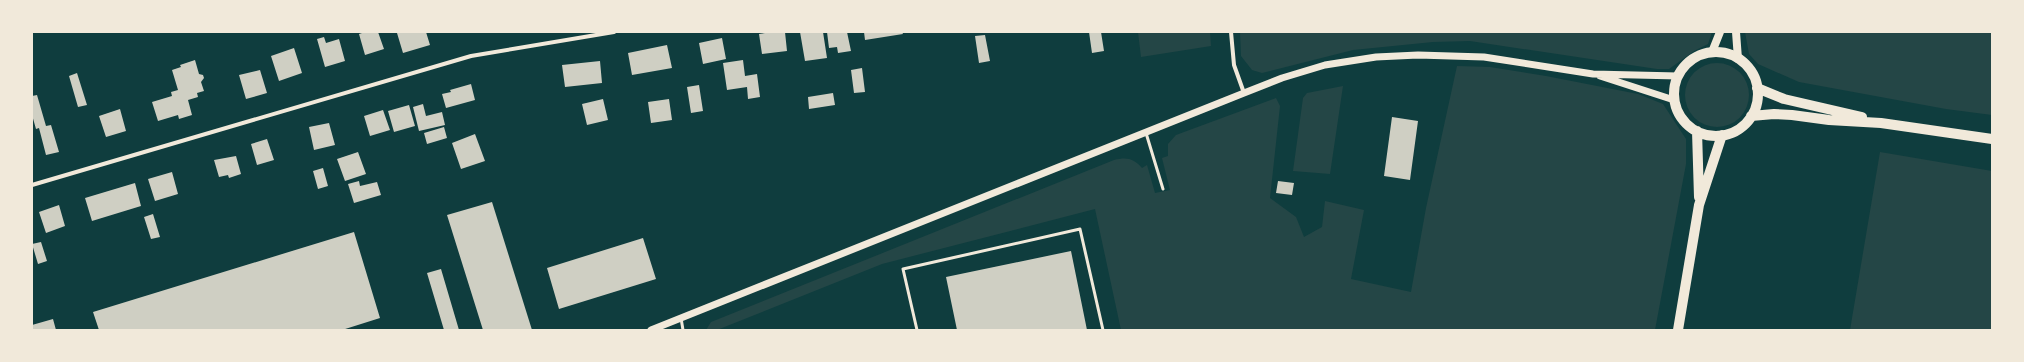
<svg xmlns="http://www.w3.org/2000/svg" width="2024" height="362" font-family="Jost,sans-serif">
	<rect width="100%" height="100%" fill="#0f3d3e"/>
	<!-- green -->
	<path fill="#244646" d="M1138,32H1210L1211,46L1141,57Z
		M1240,32H1712L1708,44L1694,51L1669,69H1657L1470,41L1433,42L1353,50L1262,73L1252,70L1241,56Z
		M1745,32H1992V115L1946,109L1799,82L1758,64L1749,54Z
		M1685 95a32 32 0 1 1 64 0a32 32 0 1 1-64 0Z
		M1457,66L1490,67L1546,76L1638,94L1663,104L1686,139V164L1655,330H1121L1095,209L882,264L717,330H706L711,322L1114,160C1127,157 1133,158 1142,168L1147,165L1155,193L1170,190L1162,158L1168,156V144L1176,135L1276,98L1280,106L1270,198L1296,217L1304,237L1322,227L1325,201L1364,210L1351,279L1411,292L1426,208Z
		M1343,86L1330,174L1293,171L1303,98L1307,93Z
		M1880,152L1992,171V330H1850Z"/>
	<!-- building -->
	<path fill="#cfcfc3" d="M365,32H378L384,49L365,55L359,34Z
		M400,32H426L430,45L403,53L397,33Z
		M771,32H785L787,51L762,54L759,34Z
		M800,32H823L827,58L805,61Z
		M827,32H847L851,51L838,53L837,47L829,48Z
		M864,32H902L903,34L865,40Z
		M1089,32H1101L1104,51L1092,53Z
		M985,35L990,61L979,63L975,36Z
		M324,37L326,43L339,39L345,61L325,67L317,39Z
		M722,38L726,59L703,64L699,43Z
		M667,45L672,68L632,75L628,53Z
		M294,48L302,73L279,81L271,56Z
		M195,60L199,74L203,75L204,78L201,82L204,91L197,93L198,97L188,100L192,115L179,119L178,115L158,121L152,102L172,96L171,92L178,90L172,70L181,67L180,65Z
		M743,60L745,76L757,74L760,97L748,99L747,87L727,90L723,63Z
		M600,61L602,83L565,87L562,65Z
		M862,68L865,92L854,93L851,70Z
		M260,70L267,93L246,99L239,75Z
		M77,73L87,105L78,107L69,76Z
		M471,84L475,100L446,108L442,94L451,92L450,90Z
		M699,85L703,111L691,113L687,87Z
		M833,93L835,105L809,109L808,97Z
		M37,95L46,126L51,125L59,152L46,155L39,128L36,129L32,115V96Z
		M603,99L608,120L587,125L582,104Z
		M669,99L672,120L651,123L648,102Z
		M423,104L426,116L442,112L445,125L419,131L413,107Z
		M409,105L415,126L394,132L388,111Z
		M120,109L126,131L106,137L99,116Z
		M383,110L390,130L370,136L364,116Z
		M1392,117L1418,121L1410,180L1384,176Z
		M329,123L335,145L314,150L309,127Z
		M444,127L447,138L427,144L424,133Z
		M475,134L485,161L461,169L452,143Z
		M267,139L274,160L257,165L251,144Z
		M358,152L366,174L345,181L337,159Z
		M236,156L241,174L229,178L228,175L219,177L214,160Z
		M323,168L328,186L318,189L313,171Z
		M172,172L178,194L155,201L148,179Z
		M359,181L360,186L377,182L381,195L354,203L348,184Z
		M1278,181L1294,183L1292,195L1276,193Z
		M135,183L141,206L92,221L85,198Z
		M492,202L532,330H483L447,215Z
		M59,205L65,226L46,233L39,212Z
		M153,214L160,237L151,239L144,217Z
		M354,232L380,318L342,330H99L93,312Z
		M643,238L656,279L559,309L547,268Z
		M41,242L47,261L38,264L32,244Z
		M1071,251L1087,330H957L946,277Z
		M441,269L459,330H444L427,273Z
		M53,319L56,330H32V325Z"/>
	<g fill="none" stroke-linecap="round" stroke-linejoin="round">
		<!-- service -->
		<path stroke="#f1e9da" stroke-width="3" d="M1146,133L1163,189
			M681,318L683,330
			M917,330L903,269L1080,229L1103,330"/>
		<!-- minor -->
		<path stroke="#f1e9da" stroke-width="4" d="M1231,32L1234,65L1244,93
			M32,185L471,56L614,32"/>
		<!-- tertiary -->
		<path stroke="#f1e9da" stroke-width="7" d="M1600,76L1674,100
			M651,330L1244,93L1282,78L1325,65L1376,57L1418,55L1484,57L1593,74L1678,76"/>
		<!-- secondary -->
		<path stroke="#f1e9da" stroke-width="8" d="M1736,32L1738,59
			M1712,52L1720,32"/>
		<!-- primary -->
		<path stroke="#f1e9da" stroke-width="10" d="M1674 94a42 42 0 1 1 84 0a42 42 0 1 1-84 0Z
			M1757,88L1784,99L1862,117
			M1751,116L1774,114L1792,115L1829,120L1881,123L1992,139
			M1697,131L1699,197
			M1678,330L1699,205L1722,135"/>
	</g>
	<!-- border -->
	<rect width="2024" height="362" fill="none" stroke="#f1e9da" stroke-width="66"/>
</svg>
